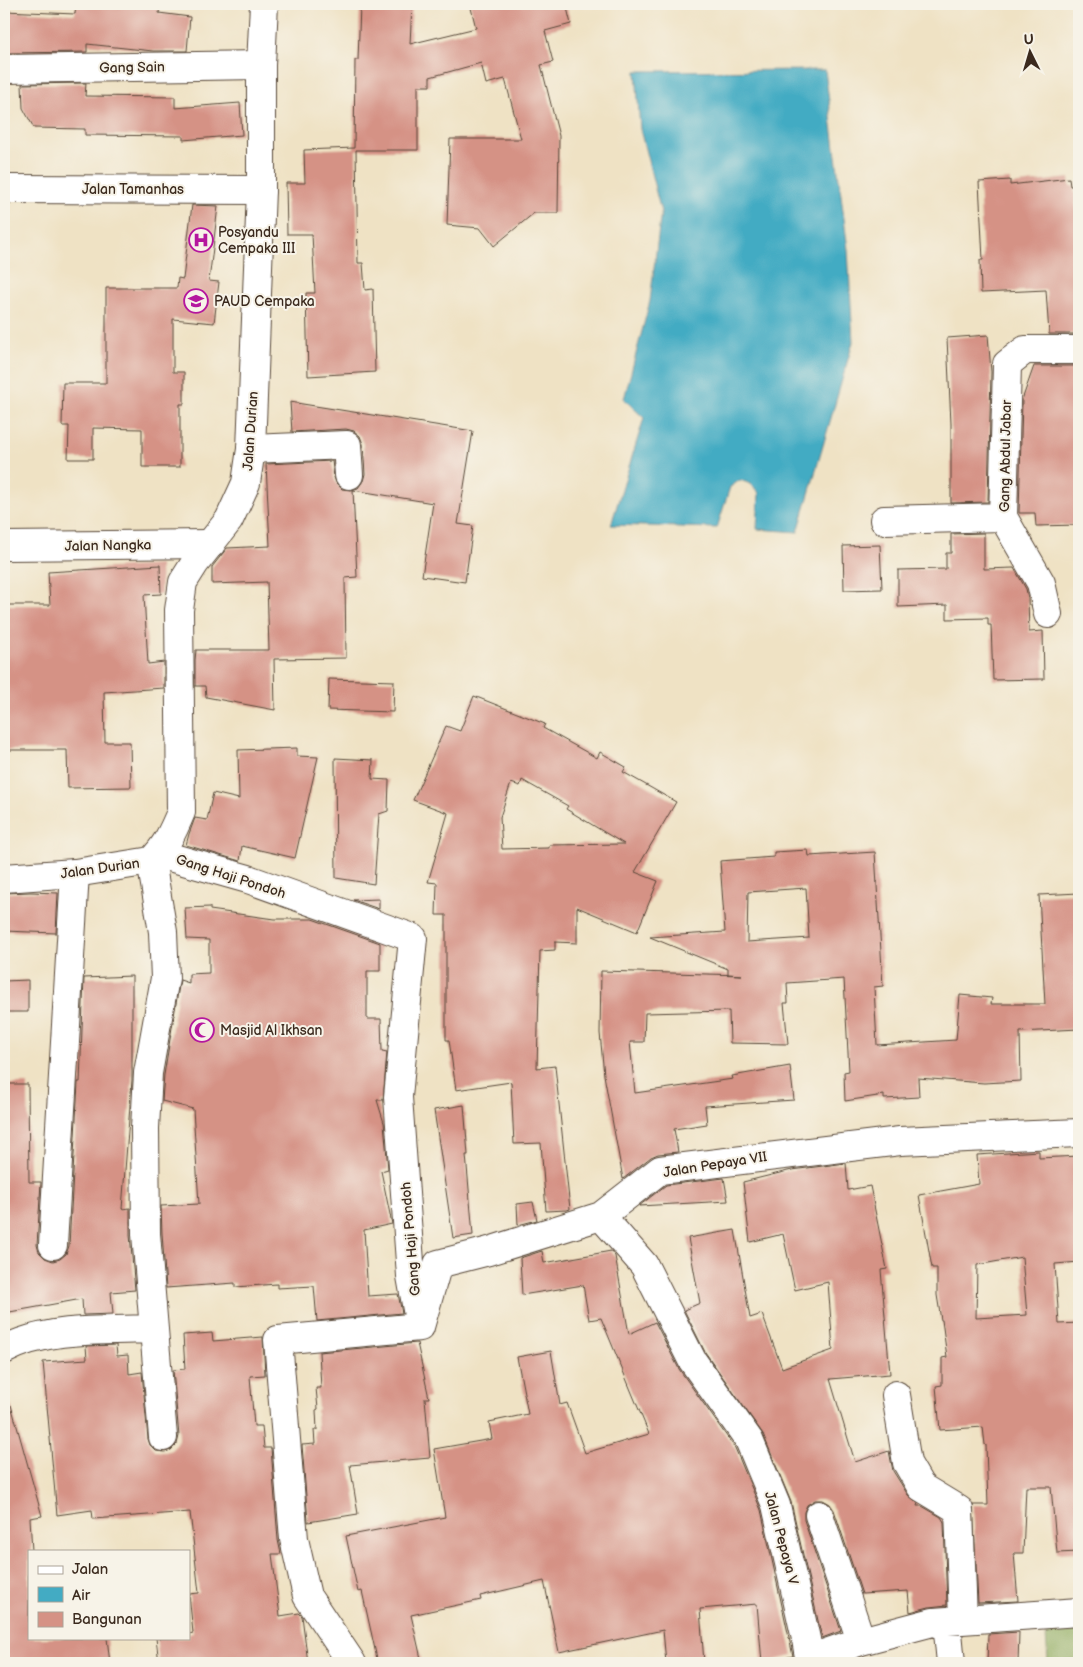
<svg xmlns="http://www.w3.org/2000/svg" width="1083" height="1667" font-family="'Balsamiq Sans',sans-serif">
	<rect width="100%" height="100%" fill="#f7f3e8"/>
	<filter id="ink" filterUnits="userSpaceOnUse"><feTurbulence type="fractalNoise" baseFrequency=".02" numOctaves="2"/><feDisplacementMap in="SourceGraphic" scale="10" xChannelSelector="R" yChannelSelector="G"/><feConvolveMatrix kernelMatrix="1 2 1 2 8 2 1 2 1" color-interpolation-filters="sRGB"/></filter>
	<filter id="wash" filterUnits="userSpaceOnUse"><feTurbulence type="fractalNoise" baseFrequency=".0096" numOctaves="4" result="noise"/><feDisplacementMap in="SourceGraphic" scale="20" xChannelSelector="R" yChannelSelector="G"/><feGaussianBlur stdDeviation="1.12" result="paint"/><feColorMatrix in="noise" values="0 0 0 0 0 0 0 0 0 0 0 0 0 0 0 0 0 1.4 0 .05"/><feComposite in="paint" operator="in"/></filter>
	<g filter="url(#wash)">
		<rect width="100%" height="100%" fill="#efe2c4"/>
		<!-- forest -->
		<path fill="#8eaa5d" stroke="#646a3e" d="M1079,1604V1663H1048L1044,1607Z"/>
		<!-- water -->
		<path fill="#43abc3" stroke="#3f6a70" d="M825,70L848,250L853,342L798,532L757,529L759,493L751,484L740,480L730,487L717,528L611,525L644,418L624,399L650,301L661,212L640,129L636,71Z"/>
		<g id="blocks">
			<!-- building -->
			<path fill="#d59285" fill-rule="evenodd" d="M76,4H160L159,13L190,17L187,51H153L87,44V52L4,53V11L75,14Z
				M373,4H412L410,44L476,28L470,4H566L571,24L545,31L553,62L541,65L559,136L558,213H534L494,246L480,228L447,225L450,139H521L505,79L486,84L481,63L430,77V86H418V150H356L358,263H363L365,290L373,289L375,372L308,376L306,293H315L312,234H287L286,183H305L304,150L354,148L355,60H358L360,5L373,6Z
				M86,83L85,96L175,97V108L240,103L242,135L183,140V136L85,135V129L34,128L23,108L22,84Z
				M1069,178L1070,186H1074L1079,238V334H1049L1046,290L981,293L980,260H983L979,182L1010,180V185Z
				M192,205L218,206L209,281L219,282L214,323L173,319V372H184V404H180V467H142V429L93,428V459H68L69,426H62L63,383H106V288H177L178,278L183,279Z
				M988,335L991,372L988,502L951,503V424L947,338Z
				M1034,366H1079V525L1036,526L1035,513H1019L1022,400Z
				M290,402L473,431L458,524L473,526L465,582L422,576L433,503L353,490L357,577L345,578L346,658L274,659L275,710L206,697L205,686H195V660L196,650H269L267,582L212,584V567L227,548L270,546L266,464L332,461L334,477L336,483L342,489L351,490L358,488L363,481L365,474L363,444L360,436L354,431L346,429L292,432Z
				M984,533V569L1014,568L1026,589L1028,598L1029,632L1043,631L1044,679L993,680L991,625H988V618L947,619V605L898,607V570L946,569V553H951V534Z
				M880,545L882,589L844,590L843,546Z
				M160,565L161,594L144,595L148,664L164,662V688L104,692L105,742H130L131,787L68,788L67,750H4V605H50L48,572Z
				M329,679L394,681L393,712L328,710Z
				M474,696L545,724L543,728L597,758L600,752L626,767L623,772L676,802L635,872L658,881L637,932L577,907V943L555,942V950L540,951L537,1068L555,1066L570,1209L567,1210L546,1211L541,1143L514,1144L511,1082L456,1090L449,1040H446V915H436L437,883L428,882L448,813L413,800L446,726L460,731ZM522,780L568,806L566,809L624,844L549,845V848L502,849L500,817L511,783L520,786Z
				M297,748V756L318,757L295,858L242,846L240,861L186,845L189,834L195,818L207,820L213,793L239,799L238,750Z
				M335,758L373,760L372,779L389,780L388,811L379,814L374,884L336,878Z
				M808,850L809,856L875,852L883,986L874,987L877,1045L956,1040L960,995L992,998L991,1004H1045L1039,895L1079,893V1029L1020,1032L1021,1081L984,1083L918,1078L919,1097L884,1099V1095L845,1101L844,1072L849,1071L844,979L787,983L788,1003H784L788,1044L730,1043L729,1011L645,1013L644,1042H630L635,1093L733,1079L732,1076L790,1066L794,1100L705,1106L707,1124L674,1129L678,1152L658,1154L651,1157L623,1179L604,1075L600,1033L601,971L742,975L728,974V969L650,937L725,932L720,861L774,857V852ZM806,888L809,938L747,942L748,892Z
				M30,892L58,893L56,933L4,931V893Z
				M379,899V909L353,900Z
				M210,907V910L274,919H312L380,943V971H367V1019H381L382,1051L387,1052L383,1100H377L384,1123L388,1169L381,1171L392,1224L364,1230L368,1296L398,1294L402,1313L317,1321L314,1286L277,1288V1284L235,1287V1283L166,1288L162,1233L161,1206L199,1204L193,1109L162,1101L164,1075L180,980L189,983V974L209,973V940L187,939L185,908Z
				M132,976V1080L122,1209L130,1208V1235L135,1290L111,1292L113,1314L83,1315L82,1299L4,1313V1084H28L29,1182H41L37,1245L39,1252L45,1258L53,1261L60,1259L66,1254L69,1246L78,1082H80L84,978Z
				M28,980V1012H4V981Z
				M464,1105L468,1155H466L473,1235L453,1238L434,1110Z
				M1039,1151V1158L1079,1156V1262L1055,1264L1059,1324L1079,1323V1552L1057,1553L1051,1487H1026L1023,1553H1014L1018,1601L978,1603L973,1505H988L986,1445H985L983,1427L940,1430L936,1386L942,1385V1358L947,1357L942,1320H941L937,1295V1268H932L919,1195L979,1184L977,1155ZM1022,1257L1027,1315L976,1318L977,1265Z
				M846,1163L848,1190L870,1186L887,1269L881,1270L890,1374L830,1379L855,1462L889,1451L893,1471L908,1495L918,1503L917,1506H922L941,1517L944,1522L947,1605L929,1607L910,1612L908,1591L862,1594L834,1510L830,1504L823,1500H815L807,1505L804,1512V1520L841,1631L822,1638L791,1502L763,1434L705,1352L684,1310L700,1303L688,1238L735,1230L750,1318L762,1314L782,1368L833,1350L828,1282L795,1290L783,1234L750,1242L743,1182L792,1170Z
				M724,1178L728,1201L639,1206L666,1185Z
				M533,1202L537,1220L518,1225L517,1204Z
				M542,1251L544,1263L611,1251L615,1256L629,1334L655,1322L679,1369L735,1448L761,1510L793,1656L762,1663L757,1604L700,1609L704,1663H666L663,1630L559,1652L544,1581L480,1596L481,1600L411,1615L422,1663H378L362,1591L358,1592L346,1536L445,1517L434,1449L492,1439L489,1422L528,1414L517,1357L551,1351L560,1405L567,1403L585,1453L649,1434L601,1318L589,1320L583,1285L522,1295L520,1258Z
				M212,1333L213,1341L263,1337L265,1375L250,1376L254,1426H262L264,1448H271L278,1540L281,1554H272L280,1616L299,1613L302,1616L308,1663H159L156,1638H189V1634L193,1633L189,1594L199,1593L190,1512L93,1519L92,1510L57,1515L43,1362L87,1359L86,1346L116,1345L117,1356L128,1355L129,1374L142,1372L148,1439L150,1445L156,1451L165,1452L171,1450L177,1444L179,1436L173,1370L185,1369L183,1335Z
				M417,1343L429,1398H425L430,1458L350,1465L358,1514L308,1522L302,1445L315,1444L314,1430H317L316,1410L318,1409L316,1388H321L319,1352Z
				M11,1405L42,1516L30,1518L32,1551H29V1638H107L110,1663H4V1406Z
				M1019,1632L1018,1663H987L988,1634Z"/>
		</g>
	</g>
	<g filter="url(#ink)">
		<use href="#blocks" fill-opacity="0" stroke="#564637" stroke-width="1"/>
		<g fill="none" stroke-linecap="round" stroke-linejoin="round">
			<!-- street casing -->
			<g stroke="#564637" stroke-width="30">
				<path id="street" d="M4,69L261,65
					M4,189L261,190
					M251,449L347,445L349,475
					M884,520L1003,517
					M4,546L211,544
					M1048,614L1041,583L1003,517L1007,364L1025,350H1079
					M159,854L248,879L413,938L398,1097L411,1276L419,1321
					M151,861L163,932L165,978L148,1073L145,1128L146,1234L163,1437
					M601,1216L644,1265L692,1360L749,1440L776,1505L806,1639L810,1663
					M53,1245L75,873
					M420,1327L438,1264L489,1251L601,1216L660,1170L900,1141L1079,1133
					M4,1350C48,1326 105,1331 154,1329
					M896,1395L907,1463L921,1487L959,1510L963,1620
					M819,1515L861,1641
					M947,1622L951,1663
					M809,1659L861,1641L933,1622L1079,1612
					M352,1663L307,1596L294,1539L278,1340L420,1327"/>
			</g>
			<!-- secondary casing -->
			<g stroke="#564637" stroke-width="30">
				<path id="secondary" d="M4,878L75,873L151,861C166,847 173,831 181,812L179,610L183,582L195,563L229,520L246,483L251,449L261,190V65L264,4"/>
			</g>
			<!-- street -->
			<use href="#street" stroke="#fff" stroke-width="28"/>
			<!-- secondary -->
			<use href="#secondary" stroke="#fff" stroke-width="28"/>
		</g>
	</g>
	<!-- icons -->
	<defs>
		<g id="hospital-ring" transform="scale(1.25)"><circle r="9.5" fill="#f7f3e8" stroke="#b5179e" stroke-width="1.5"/><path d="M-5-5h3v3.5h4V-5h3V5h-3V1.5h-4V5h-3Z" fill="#b5179e"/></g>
		<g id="school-ring" transform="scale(1.25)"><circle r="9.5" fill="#f7f3e8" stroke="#b5179e" stroke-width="1.5"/><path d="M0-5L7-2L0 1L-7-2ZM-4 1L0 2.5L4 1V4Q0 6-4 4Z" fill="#b5179e"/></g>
		<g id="mosque-ring" transform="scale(1.25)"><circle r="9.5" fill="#f7f3e8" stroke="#b5179e" stroke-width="1.5"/><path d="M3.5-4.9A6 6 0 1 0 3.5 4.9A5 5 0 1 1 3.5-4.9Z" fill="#b5179e"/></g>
	</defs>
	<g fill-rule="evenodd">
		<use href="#hospital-ring" x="201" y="240"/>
		<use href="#school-ring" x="196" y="301"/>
		<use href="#mosque-ring" x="202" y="1030"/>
	</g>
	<g text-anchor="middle" stroke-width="4" stroke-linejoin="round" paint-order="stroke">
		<!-- street labels -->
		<g font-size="14" fill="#3b2a1e" stroke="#f7f3e8">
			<text transform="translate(132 67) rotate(-1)" y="5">Gang Sain</text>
			<text x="133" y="194">Jalan Tamanhas</text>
			<text transform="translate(250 431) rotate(-86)" y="5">Jalan Durian</text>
			<text transform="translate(1005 456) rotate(-89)" y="5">Gang Abdul Jabar</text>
			<text transform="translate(108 545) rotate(-1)" y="5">Jalan Nangka</text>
			<text transform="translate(100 868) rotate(-8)" y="5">Jalan Durian</text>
			<text transform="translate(231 876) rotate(18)" y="5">Gang Haji Pondoh</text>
			<text transform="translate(715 1164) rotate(-9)" y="5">Jalan Pepaya VII</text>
			<text transform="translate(410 1239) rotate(-95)" y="5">Gang Haji Pondoh</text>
			<text transform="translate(782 1538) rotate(75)" y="5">Jalan Pepaya V</text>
		</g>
		<!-- poi labels -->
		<g font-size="14" fill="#3b2a1e" stroke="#f7f3e8" text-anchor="start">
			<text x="218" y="237">Posyandu<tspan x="218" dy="16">Cempaka III</tspan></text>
			<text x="214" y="306">PAUD Cempaka</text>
			<text x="220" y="1035">Masjid Al Ikhsan</text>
		</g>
	</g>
	<!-- margin -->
	<rect width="1083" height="1667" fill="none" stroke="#f7f3e8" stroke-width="20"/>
	<!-- legend -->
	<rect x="28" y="1550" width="162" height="90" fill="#f7f3e8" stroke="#aca397"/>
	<rect x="38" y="1566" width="25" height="8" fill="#ffffff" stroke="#aca397"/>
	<text x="72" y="1574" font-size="15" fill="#3b2a1e">Jalan</text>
	<rect x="38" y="1587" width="25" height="15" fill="#43abc3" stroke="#aca397"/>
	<text x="72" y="1600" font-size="15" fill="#3b2a1e">Air</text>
	<rect x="38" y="1612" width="25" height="15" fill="#d59285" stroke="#aca397"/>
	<text x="72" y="1624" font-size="15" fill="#3b2a1e">Bangunan</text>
	<!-- north arrow -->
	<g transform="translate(1030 52) rotate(355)" stroke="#f7f3e8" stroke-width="4" paint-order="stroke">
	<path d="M0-4L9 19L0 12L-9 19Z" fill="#3b2a1e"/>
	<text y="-8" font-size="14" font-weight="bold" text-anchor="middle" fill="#3b2a1e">U</text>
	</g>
</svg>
